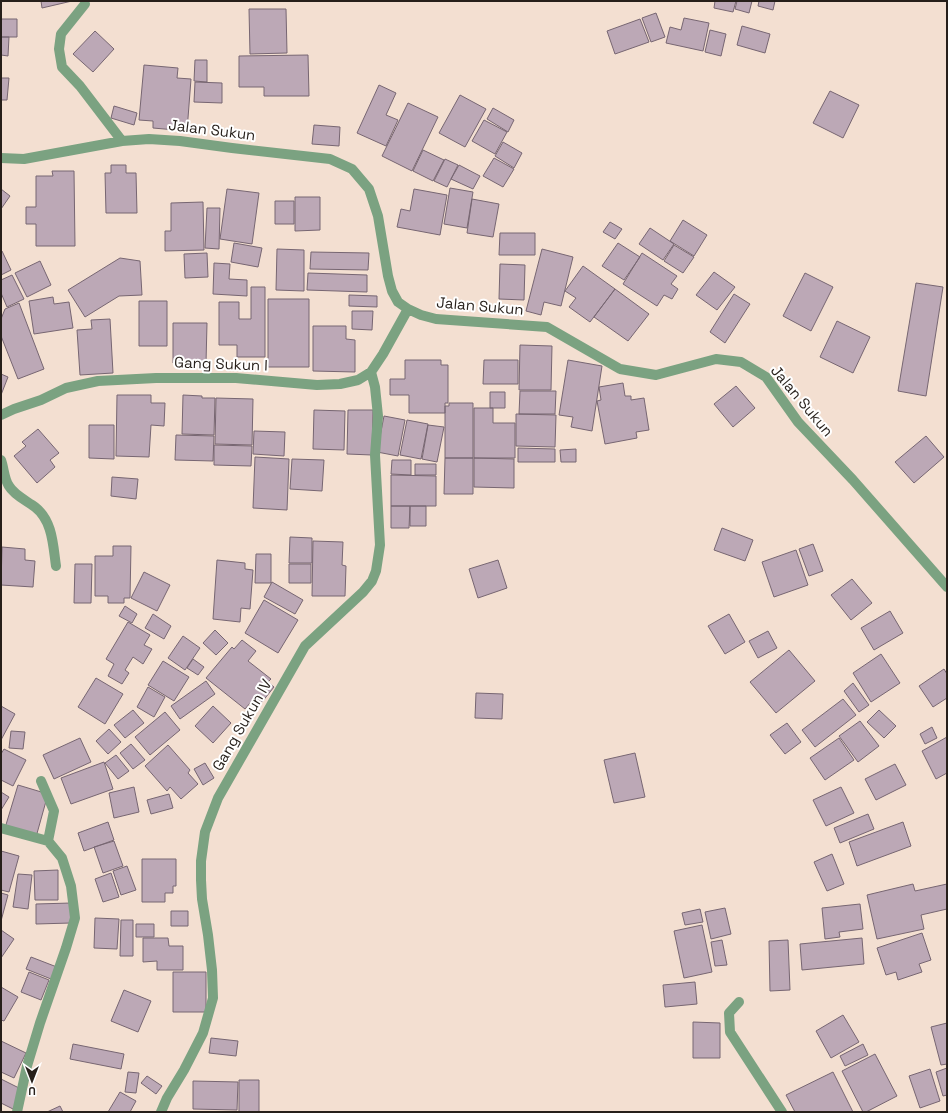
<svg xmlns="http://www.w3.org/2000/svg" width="948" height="1113" font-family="'Space Grotesk',sans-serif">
	<rect width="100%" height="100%" fill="#f3dfd1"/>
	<!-- building -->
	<path fill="#bca8b6" stroke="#776672" d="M41,1H72L42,8Z
		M715,1H736L733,12L714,8Z
		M737,1H752L749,13L735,9Z
		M759,1H775L773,10L758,6Z
		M249,9H286L287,53L250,54Z
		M656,13L665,37L651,42L642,18Z
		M684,18L709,23L703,51L666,43L670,27L681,30Z
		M1,19H17V37H1Z
		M640,19L649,42L615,54L607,31Z
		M742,26L770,34L765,53L737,45Z
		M710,30L726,34L721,56L705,52Z
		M95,31L114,49L93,72L73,54Z
		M1,37H9L8,56L1,55Z
		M308,55L309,96H264V87H239V56Z
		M195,60H207V82L194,81Z
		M144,65L178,68L177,78L191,79L187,131L153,128V121L139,120Z
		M1,78H9L7,100H1Z
		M195,82L222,83V103L194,102Z
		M379,85L396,93L386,115L398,120L386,146L357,133Z
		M830,91L859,105L843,138L813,123Z
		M460,95L486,109L465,147L439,133Z
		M408,103L438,117L412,171L382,156Z
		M114,106L137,113L134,125L111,118Z
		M493,108L514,120L508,132L487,119Z
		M484,120L507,132L495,154L472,141Z
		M314,125L340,127L339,146L312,144Z
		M503,142L522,153L514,168L495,156Z
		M423,150L444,160L433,181L413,171Z
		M494,158L514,169L503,187L483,176Z
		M445,159L458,165L447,187L434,181Z
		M111,165H126V173H136L137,213H106L105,173H111Z
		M459,165L480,176L473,189L451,179Z
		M52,171H74L75,246H36V224H26V207H36V176H53Z
		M450,188L473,192L467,228L444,224Z
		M1,189L10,196L1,209Z
		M227,189L259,193L252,244L220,239Z
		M414,189L447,195L440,235L397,227L401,209L410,211Z
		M295,197H320V230L295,231Z
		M472,199L499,204L493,237L467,233Z
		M275,201H294V224H275Z
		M203,202L204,250L165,251V231H171V203Z
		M207,208H220L219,249L205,248Z
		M683,220L707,235L694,256L670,241Z
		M610,222L622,229L615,239L603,232Z
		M650,228L674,244L663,260L639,244Z
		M500,233H535V255H499Z
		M234,243L262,248L258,267L231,262Z
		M618,243L640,257L624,280L602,266Z
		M674,245L694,257L683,273L664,261Z
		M277,249L304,250V291L276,290Z
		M542,249L573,257L561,306L544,302L541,315L526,311Z
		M1,251H2L11,270L1,275Z
		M311,252L369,253L368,270L310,269Z
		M207,253L208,277L185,278L184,254Z
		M642,253L677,276L671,284L678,289L672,299L664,295L657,306L623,284Z
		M120,258L140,261L142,295L119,296L85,317L68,290Z
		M40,261L51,285L27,297L15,273Z
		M214,263L230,264L229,279L247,280V296L213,294Z
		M500,264L525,265L524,300L499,299Z
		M583,266L615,289L590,322L569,307L576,298L565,291Z
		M714,272L735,287L717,310L696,295Z
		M308,273L367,275V292L307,290Z
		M805,273L833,287L811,331L783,316Z
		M12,275L24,299L7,307L1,293V280Z
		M916,283L943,287L926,396L898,391Z
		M251,287H265V357H237V345H219V302H239V319H251Z
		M615,289L649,314L628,341L594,317Z
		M734,294L750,304L725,343L710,332Z
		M349,295L377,296V307L349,306Z
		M53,297L54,304L69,302L73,328L34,334L29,301Z
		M268,299H309V367H268Z
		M139,301H167V346H139Z
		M19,303L44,369L18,379L1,336V319L5,309Z
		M352,311H373L372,330L352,329Z
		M110,319L113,373L80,375L77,330L92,329L91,320Z
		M837,321L870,337L853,373L820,357Z
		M173,323H207L206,363H173Z
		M313,326H346V339L355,340V372L313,371Z
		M520,345L552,346L551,390H519Z
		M405,360H441V365H448V403H445V413H409V395H390V379H405Z
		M484,360H518V384H483Z
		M568,360L602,366L592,431L571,427L573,417L559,415Z
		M1,374L8,377L1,395Z
		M623,383L625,396H631V400L644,398L649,430L636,432L637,438L605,444L597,401L601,400L599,387Z
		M736,386L755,408L733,427L714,404Z
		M520,391H556L555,414H519Z
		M490,392H505V408H490Z
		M117,395H151V403H165L164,426L151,425L149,457L116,456Z
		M183,395L202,396V398H215L214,435L182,434Z
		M216,398L253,399L252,445L215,444Z
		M449,403H473V458H445V406H449Z
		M474,408H493V423H515V458H474Z
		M314,410L345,411L344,450L313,449Z
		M348,410H373L372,455L347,454Z
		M516,414L556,415L555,447L516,446Z
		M384,416L405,420L398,456L377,452Z
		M407,420L428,424L421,459L400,455Z
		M89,425H114V459L89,458Z
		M428,425L444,427L437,462L422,459Z
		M38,429L59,453L50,460L55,467L37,483L14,456L26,446L22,442Z
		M254,431L285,432L284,456L253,454Z
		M176,435L214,436L213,461L175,460Z
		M926,436L944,457L914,483L895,462Z
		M214,445L252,446L251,466L214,465Z
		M518,448L555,449V462H518Z
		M576,449V462H561L560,450Z
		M255,457L289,459L287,510L253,508Z
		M445,458H473V494H444Z
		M474,458L514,459V488L474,487Z
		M292,459L324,460L322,491L290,489Z
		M392,460H411V475L391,474Z
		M415,464H436V475H415Z
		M391,475L436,476V506H391Z
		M112,477L138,479L136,499L111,496Z
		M391,506H410L409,528H391Z
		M410,506H426V526H410Z
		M722,528L753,540L745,561L714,550Z
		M290,537L312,538V563H289Z
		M313,541L343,542L342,565L346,566L345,596H312Z
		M813,544L823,571L809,576L799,549Z
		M113,546H131L130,598H124V603H108V596H95V556H113Z
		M2,547L25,549V560L35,561L33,587L1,585Z
		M796,550L808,585L774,597L762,562Z
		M256,554H271V583H255Z
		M217,560L245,563V569L253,570L250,609L241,608L240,622L213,619Z
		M498,560L507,588L478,598L469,569Z
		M75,564H92L91,603H74Z
		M289,564H311V583H289Z
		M144,572L170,585L157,611L131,598Z
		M852,579L872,603L851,620L831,595Z
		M272,582L303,600L295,614L264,597Z
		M264,600L298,620L278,653L245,633Z
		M125,606L137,614L132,623L119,616Z
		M890,611L903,633L874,650L861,628Z
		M153,614L171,626L164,639L145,628Z
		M729,614L745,642L725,654L708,626Z
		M128,622L150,635L144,645L152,649L143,664L133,657L125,670L129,673L122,684L108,676L114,664L106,659Z
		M215,630L228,643L216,655L203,643Z
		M768,631L777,648L758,658L749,641Z
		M183,636L200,648L185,670L168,658Z
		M242,640L256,651L248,661L271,679L268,682L274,687L262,702L255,697L245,709L206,678L232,647L234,649Z
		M789,650L815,681L776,713L750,682Z
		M881,654L900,683L871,702L853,673Z
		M193,659L204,667L198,675L187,668Z
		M163,661L189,677L174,701L148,685Z
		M944,669L947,674V698L933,707L919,686Z
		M96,678L123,694L105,724L78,707Z
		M206,681L215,694L180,719L171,706Z
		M853,683L869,705L859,712L844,691Z
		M148,687L165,697L154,717L137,707Z
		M476,693L503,694L502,719L475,718Z
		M843,699L856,715L815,747L802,730Z
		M1,706L15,714L1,740Z
		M213,706L231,723L213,743L195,726Z
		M133,710L144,723L125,738L114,725Z
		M879,710L896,726L884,738L867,722Z
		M165,712L180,730L150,755L135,737Z
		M860,721L879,746L858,762L839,736Z
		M787,723L801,742L785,754L770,735Z
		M932,727L937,738L925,744L920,734Z
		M109,729L121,742L108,754L96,741Z
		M11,731L25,732L23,749L9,748Z
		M947,737V773L936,779L922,751Z
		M80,738L91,762L54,779L43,755Z
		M839,738L854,760L825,780L810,758Z
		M131,744L145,760L133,769L120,753Z
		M168,745L190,770L188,773L198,784L181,799L170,787L167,791L145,766Z
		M4,749L26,760L13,786L1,780V754Z
		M635,753L645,797L614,803L604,760Z
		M116,755L129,771L118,779L105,763Z
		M104,762L113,789L71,804L61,778Z
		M205,763L214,778L203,785L194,769Z
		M895,764L906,785L876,800L865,779Z
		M18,785L48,794L36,837L5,828Z
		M134,787L139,812L114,818L109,793Z
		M841,787L854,813L826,826L813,800Z
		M1,792L9,797L1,810Z
		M169,794L173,808L151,814L147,800Z
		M868,814L874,829L840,843L834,828Z
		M108,822L114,840L84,851L78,833Z
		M903,822L911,846L857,866L849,842Z
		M114,841L123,866L103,873L94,847Z
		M1,851L19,856L9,892L1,890Z
		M832,854L844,884L827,891L814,862Z
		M142,859H176V886H173V893H165V902H142Z
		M127,866L136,890L121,895L113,871Z
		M58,870V900H35L34,871Z
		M111,873L119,897L103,902L95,879Z
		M18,874L32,875L28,909L13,907Z
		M913,884L915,891L947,884V909L921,915L924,929L877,939L867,895Z
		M1,893L8,895L1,921Z
		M71,903V923L36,924V904Z
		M860,904L863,929L839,932L840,937L825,939L822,908Z
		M725,908L731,934L711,939L705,912Z
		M700,909L703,922L685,925L682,913Z
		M171,911H188V926H171Z
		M95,918L119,919L117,949L94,948Z
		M121,920H133V956H120Z
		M136,924H154V937H136Z
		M702,925L712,972L684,978L674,931Z
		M1,930L14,939L1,958Z
		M922,933L931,960L919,964L922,972L898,980L896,972L886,975L877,948Z
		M143,938H168L169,946H183V970H157V961L143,962Z
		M862,938L864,964L802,970L800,944Z
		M722,940L727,965L715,966L711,942Z
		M788,940L790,990L770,991L769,941Z
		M31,957L62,969L56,981L26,969Z
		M29,972L49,980L41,1000L21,992Z
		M173,972H206V1012H173Z
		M695,982L697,1004L665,1007L663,985Z
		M1,987L18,997L4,1021L1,1020Z
		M124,990L151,1001L138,1032L111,1021Z
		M843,1015L859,1042L831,1058L816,1031Z
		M693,1022L720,1023V1058H693Z
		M947,1023V1064L941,1065L931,1027Z
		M211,1038L238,1041L236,1056L209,1053Z
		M1,1041L26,1053L14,1078L1,1072Z
		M73,1044L124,1054L121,1069L70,1059Z
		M863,1044L868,1055L845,1066L840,1056Z
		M875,1054L897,1096L866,1112H863L842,1071Z
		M947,1068V1095L943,1096L936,1072Z
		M930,1069L940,1101L920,1108L909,1076Z
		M128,1072L139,1073L136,1093L125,1092Z
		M833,1072L853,1112H795L786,1095Z
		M147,1076L162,1086L156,1094L141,1083Z
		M1,1079L25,1091L15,1110L1,1103Z
		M239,1080H259V1112H239Z
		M193,1081L238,1082L237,1110L193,1109Z
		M120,1092L136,1101L130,1112H108Z
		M60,1106L63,1112H47Z"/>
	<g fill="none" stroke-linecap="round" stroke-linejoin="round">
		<!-- minor -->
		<path stroke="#7ba281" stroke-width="10" d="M85,4L61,34L59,49L62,67L80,86L122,141
			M1,158L24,159L122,141L149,139L180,141L232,148L330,159L352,169L369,189L378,216L388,276L392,291L398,302L408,309L421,315L436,319L547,327L620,369L656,375L716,359L741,362L766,377L798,422L853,480L947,587
			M1,415L14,409L41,400L66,388L98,381L156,378H236L317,385L340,384L358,380L371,372L383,354L408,309
			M1,460C4,468 4,479 9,486C14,495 27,501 35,507C53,521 53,546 56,566
			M1,828L48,841
			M739,1002L729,1013L730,1032L782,1112
			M17,1112L27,1066L40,1023L66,948L75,918L71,886L62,858L48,841L54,811L41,781
			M161,1112L167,1098L184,1070L203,1033L213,998L212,970L208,935L202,899L201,880V861L205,832L218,798L305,646L363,592L372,581L376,571L380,545L375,455L378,416L375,387L371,372"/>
	</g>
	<g text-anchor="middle" stroke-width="4" stroke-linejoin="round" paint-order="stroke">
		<!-- street labels -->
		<g font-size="15" fill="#261f1a" stroke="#fff">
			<text transform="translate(212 130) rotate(7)" y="5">Jalan Sukun</text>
			<text transform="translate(480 306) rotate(5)" y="5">Jalan Sukun</text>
			<text transform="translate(221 364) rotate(2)" y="5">Gang Sukun I</text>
			<text transform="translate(802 401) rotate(50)" y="5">Jalan Sukun</text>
			<text transform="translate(242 725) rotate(-60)" y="5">Gang Sukun IV</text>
		</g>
	</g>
	<!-- border -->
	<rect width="948" height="1113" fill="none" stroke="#261f1a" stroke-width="4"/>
	<!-- north arrow -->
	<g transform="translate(32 1081) rotate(180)" stroke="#ffffff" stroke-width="3" paint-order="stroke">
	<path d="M0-3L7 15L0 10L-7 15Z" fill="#261f1a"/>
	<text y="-6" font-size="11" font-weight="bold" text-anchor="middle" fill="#261f1a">U</text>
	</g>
</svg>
